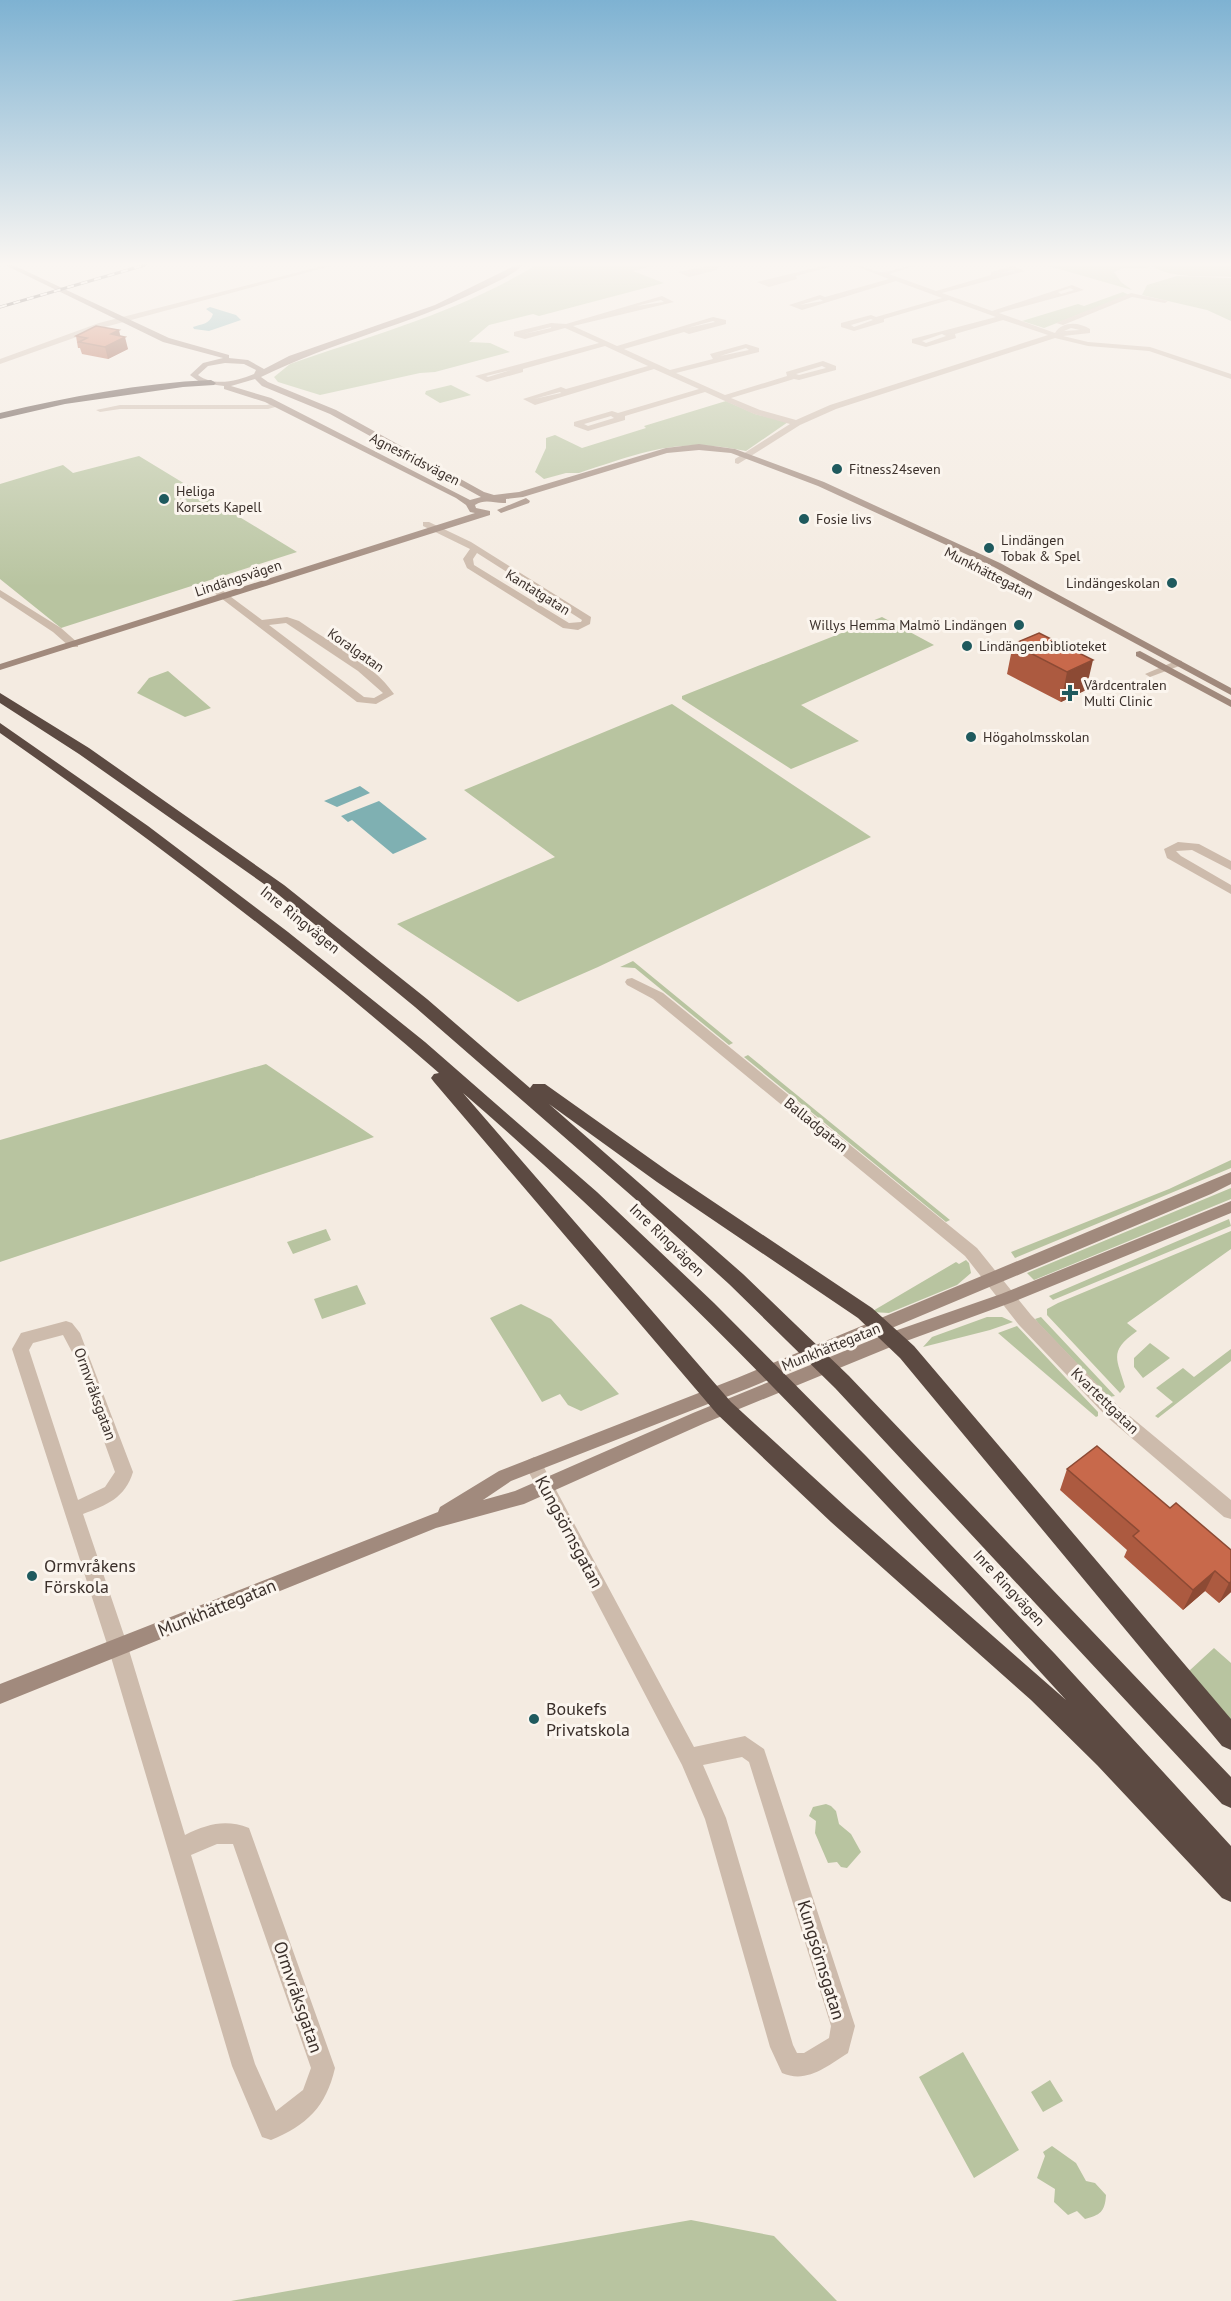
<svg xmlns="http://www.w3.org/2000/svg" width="1231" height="2301" font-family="'PT Sans',sans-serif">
	<rect width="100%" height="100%" fill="#f4ebe1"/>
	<!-- green -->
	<path fill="#b8c4a0" d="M536,265H656L633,271L664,283L539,316L533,314L489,325L469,342L490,343L510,352L435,372L420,373L320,395L278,382L274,377L290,364C373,335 462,311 536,265Z
		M1045,265H1144L1149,268H1123L1114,272L1121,282L1132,290Z
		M1152,265H1231V277C1211,276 1166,279 1152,265Z
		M1177,276L1231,278V321L1207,310L1142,295L1147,285Z
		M1123,292L1129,295L1044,328L1022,321L1078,304L1084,306Z
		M451,385L471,395L440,403L425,394L426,391Z
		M726,401L755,414L788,422L746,451C676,437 644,452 579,473H566L544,479L535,472L546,448V438L555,435L582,448L646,428L644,426Z
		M139,456L297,552L61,628L0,579V484L63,465L73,473Z
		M882,617L934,645L801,705L859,741L791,769L682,699V696Z
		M168,671L211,708L185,717L137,693L149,678Z
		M672,704L871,837L598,967L518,1002L397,924L555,857L464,790Z
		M633,961L733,1043L729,1045L635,968L620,967Z
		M748,1055L950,1220L946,1222L744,1057Z
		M266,1064L374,1137L0,1262V1140Z
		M1231,1160V1168L1015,1258L1011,1252L1169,1189Z
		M1231,1188V1199L1034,1280L1027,1273Z
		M1229,1219L1231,1226L1053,1300L1049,1296Z
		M326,1229L331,1240L293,1254L287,1242Z
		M1231,1231V1249L1127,1323L1137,1331C1108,1352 1117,1358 1125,1387L1120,1393L1047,1315V1309L1058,1303Z
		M966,1260L969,1263L971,1273L957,1285L889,1313L871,1312L956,1262L959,1264Z
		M357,1285L366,1304L322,1319L314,1299Z
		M521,1304L551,1319L619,1394L581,1411L568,1405L560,1394L542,1402L490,1318Z
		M987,1317H1002L1013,1322L990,1330L923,1347L932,1337Z
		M1041,1317L1115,1396L1109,1397L1039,1324L1035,1319Z
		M1017,1326L1098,1412V1416L1096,1417L998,1333Z
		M1150,1343L1170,1358L1143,1378L1134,1367V1358Z
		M1231,1349V1361L1158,1418L1155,1416L1173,1402L1156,1388L1183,1368L1194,1377Z
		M1214,1648L1231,1663V1722L1189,1671Z
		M826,1804L831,1806L836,1811L839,1824L851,1834L861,1852L847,1868L841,1867L837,1862L828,1863L815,1833L816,1821L809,1816L813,1807Z
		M963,2052L1019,2150L974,2178L919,2077Z
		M1050,2080L1063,2101L1043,2112L1031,2092Z
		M1052,2146L1076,2163L1086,2181L1095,2183L1106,2195C1105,2212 1100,2215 1085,2219L1077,2211L1068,2215L1054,2202L1055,2189L1037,2178L1045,2156L1043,2152Z
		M691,2220L774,2236L837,2301H231Z"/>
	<!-- water -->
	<path fill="#7fb0b2" d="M210,307L236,315L241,320L209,331L194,329L193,327C202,324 210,324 213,314L206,309Z
		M360,786L370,793L337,807L324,801Z
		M379,801L427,839L393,854L352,820L348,822L341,816Z"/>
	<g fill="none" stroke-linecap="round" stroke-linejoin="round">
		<!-- street -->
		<path fill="#cdbbac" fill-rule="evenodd" d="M326,265H335L105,327L0,364V359L99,323Z
			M713,265H725L717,268V270L689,277L678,272Z
			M827,265H837L796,276L797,279L769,287L757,282Z
			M853,265C863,264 872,272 882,272C893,272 905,265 917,265L889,274L936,291L991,275V272L1013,266L1025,271L942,293L992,311L1072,285L1084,290L999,313L1055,333C1062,321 1079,322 1090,329V333L1063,336L1088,342L1150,347L1231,374V379L1149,351L1088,346L1055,338L836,409L800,425L738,464L735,463V459L790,424L754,414L705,392L625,416V420L588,431L574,426V422L612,411L618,413L699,389L654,369L535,405L523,399L561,387L566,389L648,366L605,346L523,369V372L487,382L475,376L599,343L565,328L525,339L514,336V332L551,323L566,324L662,296L674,302L573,326L617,346L713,317L726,320V324L689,334L684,332L624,349L670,370L713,359L710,354L746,344L759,348V352L676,373L725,395L787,376L786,372L823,361L836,366V370L799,380L794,379L731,398L760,410L796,420L830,405L1048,335L1003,320L955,334L956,338L926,347L912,343V339L996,317L949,300L884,319V322L854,331L841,327V323L871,315L876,317L942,298L896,281L802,310L789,305L820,295L825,297L889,279ZM1013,270L1015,271L1000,273ZM1070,288L1074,290L1061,294L1058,292ZM820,299L823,301L800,305ZM661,300L664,302L636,306ZM871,319L873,320L854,327L851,325ZM713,321L715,322L687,328ZM551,327V328L524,334ZM1071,328L1080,330L1064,331ZM942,334L946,336L926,343L922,341ZM746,348L749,350L720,356ZM822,366L826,368L799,375L796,374ZM511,370L488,377L486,376ZM560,392L561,393L534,399ZM611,416L614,418L588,426L584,424Z
			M1131,293L1168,301L1165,303L1132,297L1063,325L1056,323Z
			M276,402H279V406L268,409H120L100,412L96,410L120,405H267Z
			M423,522H429L471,542L591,617L590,624L578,630L563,628L467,568L463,559L470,549L423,526ZM477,553L582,620L581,622L569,623L474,565L473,559Z
			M213,588H219L262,620L287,617L299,621C330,643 372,662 394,694L376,704L357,702L213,592ZM286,623L358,671L383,693L374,698L364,697L269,625Z
			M0,590L61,628L78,643V647H70L53,632L0,597Z
			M1178,660L1182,661V665L1150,677L1145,674Z
			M1178,842L1199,844L1231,861V870L1192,850L1176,851L1181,856L1231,885V894L1167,858L1164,849Z
			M632,978L663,993L977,1248L1031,1315L1119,1407L1231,1500V1519L1224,1517L1107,1417L1019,1325L965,1256L653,999L627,985L625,982L627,979Z
			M66,1321L72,1323L80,1333L133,1472C125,1498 107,1505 83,1514L128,1647L185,1835C208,1824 225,1819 249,1828L335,2068C326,2107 307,2125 271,2140L262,2137L232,2066L108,1647L12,1349L21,1333ZM63,1335L72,1352L115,1472L105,1487L78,1500L29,1350L33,1343ZM217,1844H233L311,2068L303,2090L276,2111L255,2064L191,1855Z
			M534,1457L540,1460L694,1747L745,1736L764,1749L855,2026L848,2053C827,2066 807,2084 782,2073L770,2047L705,1819L682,1765L525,1465L528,1460ZM742,1757L749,1762L831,2026L829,2038L804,2053H797L793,2045L726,1818L703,1765Z"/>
		<!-- secondary -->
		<path fill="#a18a7d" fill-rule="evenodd" d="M5,265H13L169,338L229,355V358L248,360L264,369L289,356L435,305L516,265H523C513,275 494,283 480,290C409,325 332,342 261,377L268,382L336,410L484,492L494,495L519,492L666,448L699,444L735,449L824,482L1000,563L1231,688V695L994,567L818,486L731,453L699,450L667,453L523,497L506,499V503C495,504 486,498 475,505L476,508L490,511V515L0,670V664L475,513L470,512L466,505L456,498L265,402L224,389V386L201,383L190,375L203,363L223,358L163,342ZM225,363L244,364L256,370L254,374C237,381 214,387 198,375L208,366ZM255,379L262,386L330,414L481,497L470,500L271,398L231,386Z
			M526,498L530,501L529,503L501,513L497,510Z
			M1140,651L1231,700V707L1136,656V652Z
			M1231,1172V1184L1211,1194L749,1388L511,1481L483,1500L515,1491L693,1413L886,1334L1001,1294L1231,1201V1213L1013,1302L898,1344L705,1423L524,1504L436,1528L0,1704V1684L438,1512L440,1507L499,1471L737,1378Z"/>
		<!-- highway -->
		<path fill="#5c4a42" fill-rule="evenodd" d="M211,380L216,383L214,385L183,387L65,404L0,419V413C69,397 140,383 211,380Z
			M0,693L89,748L284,885L427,999L530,1088L533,1084H545L669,1172L872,1308L914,1346L1231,1719V1750L1222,1746L900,1358L858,1318L657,1182L549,1104L743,1274L849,1376L1231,1777V1808L1222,1804L835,1388L729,1284L633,1197L415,1007L274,891L79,754L0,703Z
			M0,723L148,826L288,932L425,1042L597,1192L714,1303L866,1456L1055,1654L1231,1846V1902L1222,1898L1097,1765L1031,1700L831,1522L717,1414L434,1082L431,1078L434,1074L439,1073C299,951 152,839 0,733ZM463,1093C679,1280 874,1489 1066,1700L847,1508L731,1402Z"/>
		<!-- rail casing -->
		<g stroke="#3b302b" stroke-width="3">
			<path id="rail" d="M0,307L145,265"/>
		</g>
		<!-- rail -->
		<use href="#rail" stroke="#fbf5ee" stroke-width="2" stroke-dasharray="7" stroke-linecap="butt"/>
	</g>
	<!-- wall -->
	<path fill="#ac5a40" d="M76,336H120L128,349L108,359L82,354L80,348H78Z
		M1039,633L1086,690L1061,702L1007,674L1013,644Z
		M1067,1469L1170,1508L1231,1550V1592L1219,1603L1205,1591L1183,1610L1124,1557L1127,1550L1060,1490Z"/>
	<!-- shaded-wall -->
	<path fill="#8c4a34" d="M119,330L121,339L125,337L128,349L108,359L105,347L111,334Z
		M1093,660L1086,690L1061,702L1067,672Z
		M1215,1571L1205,1591L1183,1610L1193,1590Z
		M1231,1582V1592L1219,1603L1229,1583Z"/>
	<!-- building -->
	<path fill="#c8694b" stroke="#8c4a34" stroke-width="1.5" d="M96,326L119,330L111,334L125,337L105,347L79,342L87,338L76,336Z
		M1039,633L1093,660L1067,672L1013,644Z
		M1097,1446L1170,1508L1176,1503L1231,1550V1582L1229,1583L1215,1571L1193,1590L1133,1536L1139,1531L1067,1469Z"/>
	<!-- sky -->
	<linearGradient id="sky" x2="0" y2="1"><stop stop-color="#7eb2d2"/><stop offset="0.45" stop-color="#faf6f2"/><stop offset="1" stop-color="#faf6f2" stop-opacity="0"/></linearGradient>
	<rect width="1231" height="587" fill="url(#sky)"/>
	<!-- markers -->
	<g fill="#1f5a5e" stroke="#fbf5ee" stroke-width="2">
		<circle cx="837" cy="469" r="6"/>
		<circle cx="164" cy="499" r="6"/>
		<circle cx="804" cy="519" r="6"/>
		<circle cx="989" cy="548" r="6"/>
		<circle cx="1172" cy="583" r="6"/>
		<circle cx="1019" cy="625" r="6"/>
		<circle cx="967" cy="646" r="6"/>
		<path d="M1067 684h6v6h6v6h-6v6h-6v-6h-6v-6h6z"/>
		<circle cx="971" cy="737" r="6"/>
		<circle cx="32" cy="1576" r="6"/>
		<circle cx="534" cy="1719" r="6"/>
	</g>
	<g text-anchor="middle" stroke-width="6" stroke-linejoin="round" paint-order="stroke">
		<!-- far-street labels -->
		<g font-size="14" fill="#3b302b" stroke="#fbf5ee">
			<text transform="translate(415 459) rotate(27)" y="5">Agnesfridsvägen</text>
			<text transform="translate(989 573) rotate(27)" y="5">Munkhättegatan</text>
			<text transform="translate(238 578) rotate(-18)" y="5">Lindängsvägen</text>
			<text transform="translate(538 592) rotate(32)" y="5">Kantatgatan</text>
			<text transform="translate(356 650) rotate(35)" y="5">Koralgatan</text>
		</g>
		<!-- far-poi labels -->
		<g font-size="14" fill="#3b302b" stroke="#fbf5ee" text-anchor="start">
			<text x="849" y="474">Fitness24seven</text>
			<text x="176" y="496">Heliga<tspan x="176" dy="16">Korsets Kapell</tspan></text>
			<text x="816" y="524">Fosie livs</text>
			<text x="1001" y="545">Lindängen<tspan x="1001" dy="16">Tobak &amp; Spel</tspan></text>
			<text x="1160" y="588" text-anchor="end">Lindängeskolan</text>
			<text x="1007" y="630" text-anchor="end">Willys Hemma Malmö Lindängen</text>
			<text x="979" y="651">Lindängenbiblioteket</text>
			<text x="1084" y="690">Vårdcentralen<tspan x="1084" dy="16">Multi Clinic</tspan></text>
			<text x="983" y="742">Högaholmsskolan</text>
		</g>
		<!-- street labels -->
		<g font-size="15" fill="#3b302b" stroke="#fbf5ee">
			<text transform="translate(300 920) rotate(39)" y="5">Inre Ringvägen</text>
			<text transform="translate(816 1125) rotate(39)" y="5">Balladgatan</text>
			<text transform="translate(667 1240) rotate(44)" y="5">Inre Ringvägen</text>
			<text transform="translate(831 1347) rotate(-22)" y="5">Munkhättegatan</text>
			<text transform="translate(95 1394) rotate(70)" y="5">Ormvråksgatan</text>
			<text transform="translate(1105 1401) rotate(44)" y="5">Kvartettgatan</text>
			<text transform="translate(1009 1588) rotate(47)" y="5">Inre Ringvägen</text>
		</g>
		<!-- near-street labels -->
		<g font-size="18" fill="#3b302b" stroke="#fbf5ee">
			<text transform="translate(569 1532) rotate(62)" y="6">Kungsörnsgatan</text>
			<text transform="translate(217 1608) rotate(-22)" y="6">Munkhättegatan</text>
			<text transform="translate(821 1960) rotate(73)" y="6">Kungsörnsgatan</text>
			<text transform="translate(298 1997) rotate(71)" y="6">Ormvråksgatan</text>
		</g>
		<!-- near-poi labels -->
		<g font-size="18" fill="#3b302b" stroke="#fbf5ee" text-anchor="start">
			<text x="44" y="1572">Ormvråkens<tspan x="44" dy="21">Förskola</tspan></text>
			<text x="546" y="1715">Boukefs<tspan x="546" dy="21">Privatskola</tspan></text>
		</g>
	</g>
</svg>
